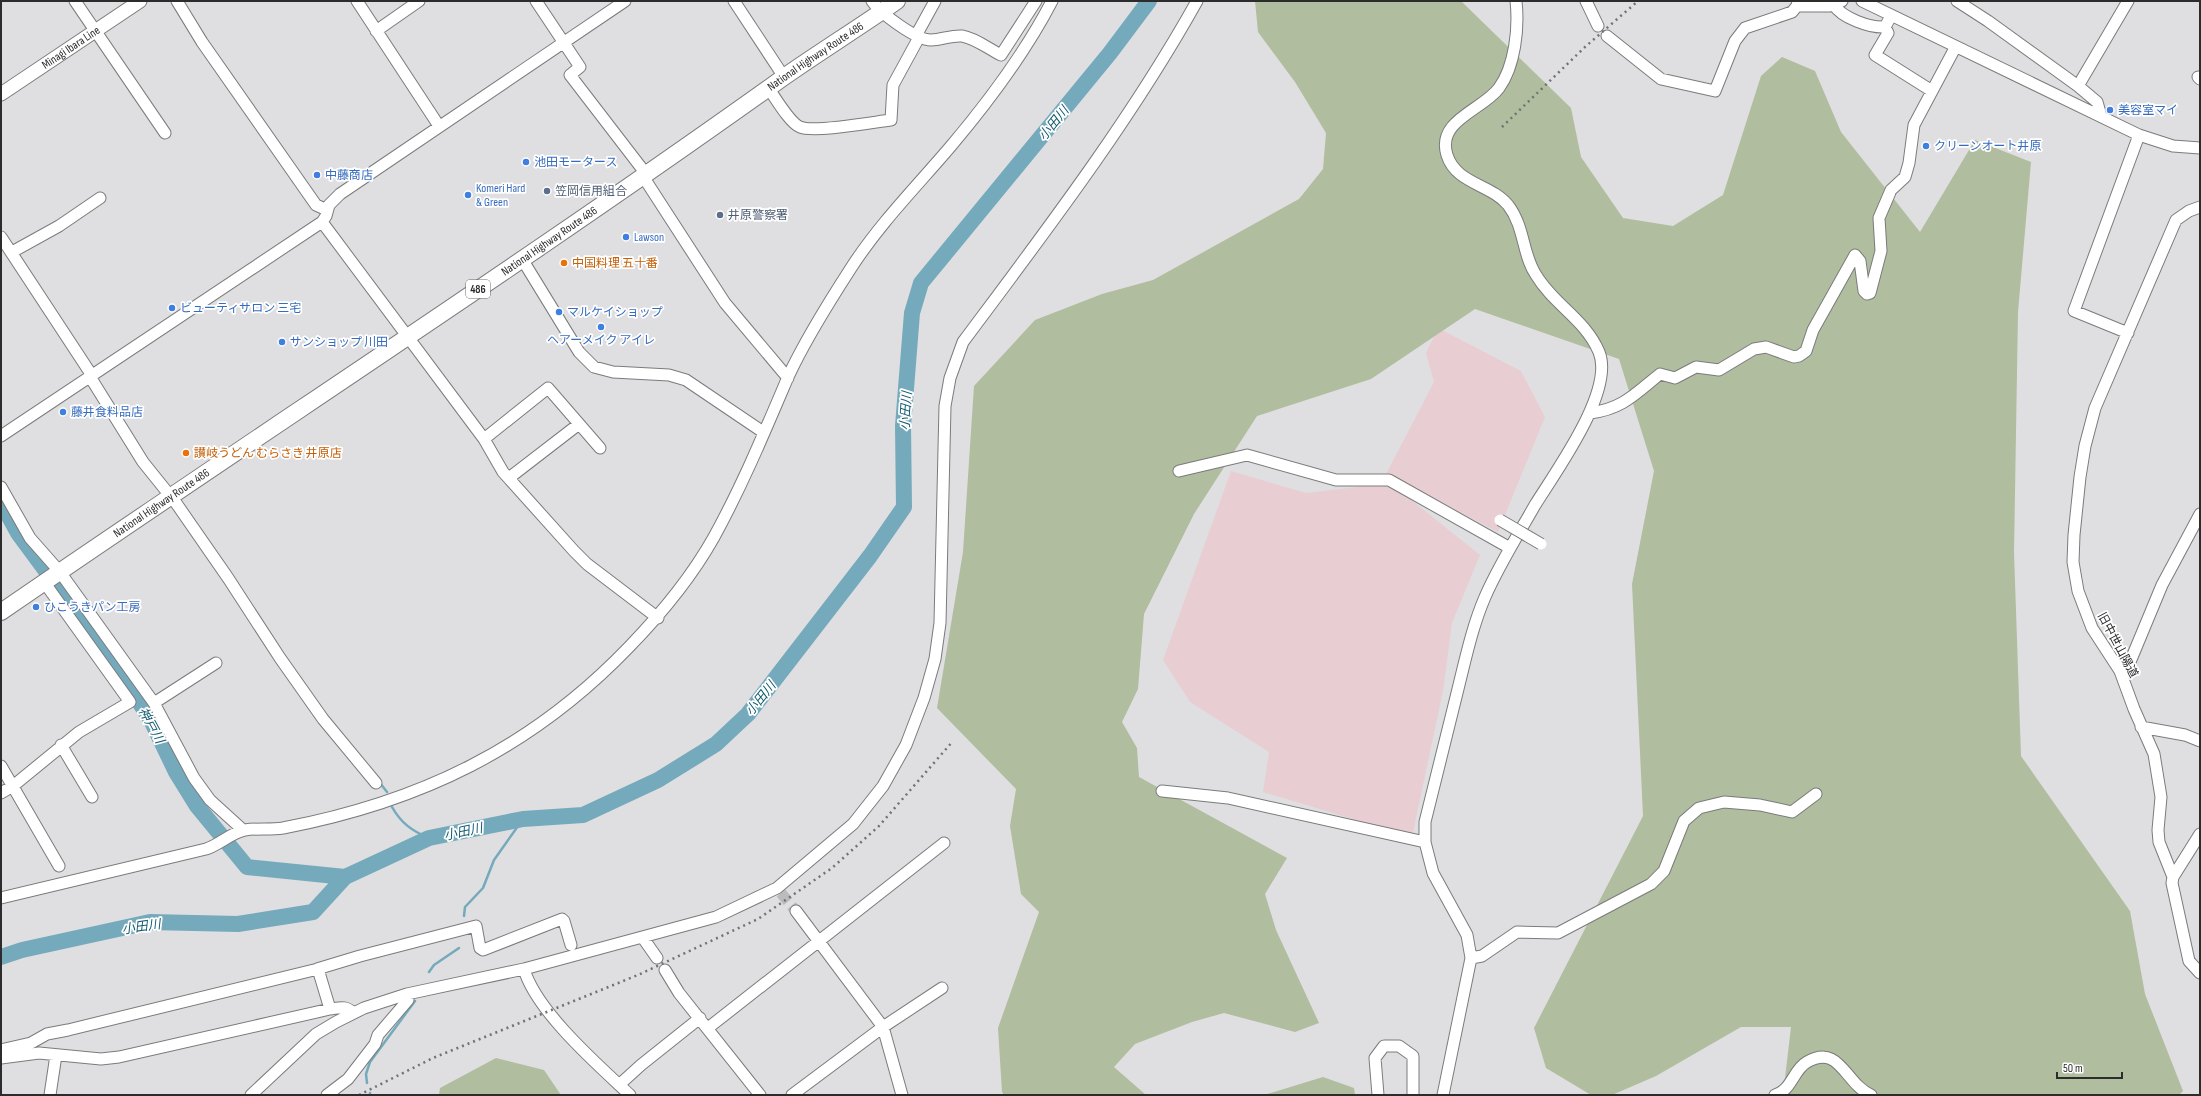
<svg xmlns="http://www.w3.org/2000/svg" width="2201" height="1096" font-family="'Sofia Sans Condensed','Noto Sans JP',sans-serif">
	<rect width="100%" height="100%" fill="#dfdfe1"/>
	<!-- industrial -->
	<path fill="#e8ced2" d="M1438,328L1521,371L1545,417L1498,532L1386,474L1434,382L1426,353Z
		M1231,471L1306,493L1390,483L1480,555L1452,623L1443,691L1412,837L1263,792L1269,752L1190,702L1163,660Z"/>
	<!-- green -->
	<path fill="#b0bd9e" d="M1255,1H1461L1571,108L1581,157L1623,218L1673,226L1723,195L1761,76L1782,57L1815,71L1841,132L1920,232L1975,140L2031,162L2018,312L2014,553L2021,756L2130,911L2145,994L2183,1091L2179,1095H1783L1791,1027H1741L1656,1076L1612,1095H1591L1546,1068L1534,1028L1643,816L1632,584L1654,471L1619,359L1475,309L1371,379L1257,416L1194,514L1144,614L1138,689L1122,722L1137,748L1139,777L1287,858L1265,894L1276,930L1319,1023L1295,1032L1224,1013L1192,1022L1135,1044L1114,1067L1146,1095H1004L1002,1092L998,1028L1039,912L1021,894L1010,826L1016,789L937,708L963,552L974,386L1035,320L1102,294L1153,280L1299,199L1323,169L1326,133L1295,82L1258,32Z
		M496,1058L544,1070L561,1095H439L440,1088Z
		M1323,1077L1354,1088L1355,1095H1264Z"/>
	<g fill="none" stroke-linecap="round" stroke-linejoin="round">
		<!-- stream -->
		<path stroke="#74aabc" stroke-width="2.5" d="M380,783L387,792
			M392,807C401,823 412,831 429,838
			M464,916L465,907L483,888L494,860L523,819
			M429,972L434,965L459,948
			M367,1083L366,1074L370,1062L415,1001
			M370,1095V1093"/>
		<!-- river -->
		<path stroke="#74aabc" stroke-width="16" d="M1,502L18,533L114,663L152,722L176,772L197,806L247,867L345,877
			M1,957L22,950L150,922L238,924L313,912L345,877L429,838L523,819L583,815L658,780L716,744L748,714L870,556L904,507L903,426L912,313L921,283L1110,53L1149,1"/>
		<!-- minor-tunnel -->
		<path stroke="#bbbbbd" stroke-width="11" stroke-dasharray="11 5.5" stroke-linecap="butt" d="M781,893L796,911"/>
		<!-- minor casing -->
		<g stroke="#7a7b7c" stroke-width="13">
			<path id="minor" d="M75,1L165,133
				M177,1L202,42L316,205L327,210
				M357,1L439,126
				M536,1L580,67L570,75L643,170L646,181L725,303L788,378
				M734,1L784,77
				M872,1C880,13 916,40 931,40C941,40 952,35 962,36C975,38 989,49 1001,55L1036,1
				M1586,1L1598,26
				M1862,1L2139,135L2173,146L2200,148
				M1957,1L1988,21L2078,86L2097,102L2101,116
				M1834,5C1842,18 1870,28 1885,27
				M1797,6H1830L1842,1
				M1891,16L1885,27L1888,33L1875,55L1932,91
				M376,31L419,1
				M1607,36L1661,79L1715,91L1735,41L1745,28L1792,12L1797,6L1798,1
				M2198,77L2200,79
				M2078,86L2128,1
				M769,89C776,99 790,123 800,127C814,133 874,122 891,120L893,85L917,41L918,32L935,1
				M322,222L484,439L503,472L574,551L587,564L658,618
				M1,237L89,371L92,380L143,462L176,503L228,578L280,658L323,719L376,783
				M12,252L59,226L100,198
				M522,259L579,352L594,367L613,372L669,375L686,380L763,432
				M2128,333L2074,311L2139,135
				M1590,413C1623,409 1636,393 1660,374L1675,378L1696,367L1719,370L1754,349L1766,347L1794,357L1799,356L1806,351L1813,330L1855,255L1860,261L1864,291L1867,294L1870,293L1881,251L1879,218L1891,190L1905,177L1909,163L1914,125L1955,48
				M1,436L322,222L326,216L329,205L340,194L625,1
				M484,439L548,388L600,448
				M1179,471L1247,455L1336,480H1389L1510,548
				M509,478L579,424
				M1,487L30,538L60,572L154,703L194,778L210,800L243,830
				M2120,671L2130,662L2162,585L2200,514
				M154,703L216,663
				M2141,727L2185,735L2200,741
				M61,745L92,797
				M1,766L59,866
				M1162,791L1228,798L1425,842
				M1,793L13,786L79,732L130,702L44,582
				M2200,834L2173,877L2172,883L2189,961L2200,973
				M2173,877L2159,842L2158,830L2161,797L2154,754L2134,709L2120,671L2092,628L2078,591L2073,562L2074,535L2080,477L2085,446L2095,408L2176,220L2189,211L2200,207
				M1,898L206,849C219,845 232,832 245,830C258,828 270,830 283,828C420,802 532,748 629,647C662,613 691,578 714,537C742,486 765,431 788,377C805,340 829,302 851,268C880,223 917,186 951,146C989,101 1025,53 1052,1
				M796,911L883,1027L902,1095
				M643,938L657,958
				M1471,958L1482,956L1517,932L1558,933L1651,884L1664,871L1684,821L1699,808L1724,802L1760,805L1792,812L1816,794
				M317,969L360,956L476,926L480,948L483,950L562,919L564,921L571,945
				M524,969C536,1011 598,1065 630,1095
				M665,970L679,993L760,1095
				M708,1028L944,843
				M1,1050L31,1043L47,1034L68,1030L318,969L330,1009
				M1,1058L39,1053L101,1059L119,1057L330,1009C339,1008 346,1005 353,1013
				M619,1085L641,1065L700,1018
				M50,1095L56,1055
				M251,1095L316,1034L336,1022L364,1008L407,994L524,969L716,917L777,888L853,824L883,786L906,745L924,698L935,659L940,623L945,406L950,378L963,342C1045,232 1130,121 1197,1
				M327,1095L348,1079L375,1044L378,1035L408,1000L407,994
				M792,1095L883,1027L942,988
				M1378,1095L1375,1058L1384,1046H1399L1413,1056V1095
				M1443,1095L1471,958L1467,935L1433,873L1425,842V822C1436,779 1446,736 1457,693C1465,661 1472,627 1485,597C1499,565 1518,535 1535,505C1556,471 1615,391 1599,352C1585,319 1554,305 1536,275C1522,254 1525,227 1508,205C1491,184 1456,184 1447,155C1436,120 1483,110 1499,88C1515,66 1519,28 1516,1
				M1775,1095C1792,1090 1793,1070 1807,1062C1840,1043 1845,1084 1871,1095"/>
		</g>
		<!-- major casing -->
		<g stroke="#7a7b7c" stroke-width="15">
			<g id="major">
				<path id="s1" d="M1,94L140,1"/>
			</g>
		</g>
		<!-- highway casing -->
		<g stroke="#7a7b7c" stroke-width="18">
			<g id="highway">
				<path id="s2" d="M1,612C261,433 527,261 784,77C821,51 860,27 897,1"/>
			</g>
		</g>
		<!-- minor -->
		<use href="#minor" stroke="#fff" stroke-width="11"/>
		<!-- major -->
		<use href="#major" stroke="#fff" stroke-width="13"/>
		<!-- highway -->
		<use href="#highway" stroke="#fff" stroke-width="16"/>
		<!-- rail -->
		<path stroke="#727273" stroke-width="2.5" stroke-dasharray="2 4" stroke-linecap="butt" d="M1502,127L1585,47L1638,1
			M359,1095L433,1058L638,975L758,919L832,868L879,826L953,741"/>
		<!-- minor-bridge casing -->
		<g stroke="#7a7b7c" stroke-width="13" stroke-linecap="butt">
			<path id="minor-bridge" d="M1500,520L1541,544"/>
		</g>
		<!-- minor-bridge -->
		<use href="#minor-bridge" stroke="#fff" stroke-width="11"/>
	</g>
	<!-- markers -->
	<g fill="#3f7fe0" stroke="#fff" stroke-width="1.5">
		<circle cx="2110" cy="110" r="4"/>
		<circle cx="1926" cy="146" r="4"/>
		<circle cx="526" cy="162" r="4"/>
		<circle cx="317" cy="175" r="4"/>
		<circle cx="468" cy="195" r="4"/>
		<circle cx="626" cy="237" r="4"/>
		<circle cx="172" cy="308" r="4"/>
		<circle cx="559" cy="312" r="4"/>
		<circle cx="601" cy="327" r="4"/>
		<circle cx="282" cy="342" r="4"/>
		<circle cx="63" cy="412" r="4"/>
		<circle cx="36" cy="607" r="4"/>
	</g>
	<g fill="#5c6f8a" stroke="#fff" stroke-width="1.5">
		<circle cx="547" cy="191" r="4"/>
		<circle cx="720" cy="215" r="4"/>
	</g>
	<g fill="#e8710a" stroke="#fff" stroke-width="1.5">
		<circle cx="564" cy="263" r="4"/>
		<circle cx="186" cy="453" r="4"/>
	</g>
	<g text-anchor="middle" stroke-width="3.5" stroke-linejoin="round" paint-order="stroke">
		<!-- shield labels -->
		<rect fill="#fff" stroke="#6b6b6b" stroke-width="1" x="466" y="280" width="24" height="18" rx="3"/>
		<g font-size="11" font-weight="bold" fill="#2c2c2c">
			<text x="478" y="293">486</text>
		</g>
		<!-- street labels -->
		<g font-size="12" fill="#2c2c2c" stroke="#fff">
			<text dy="4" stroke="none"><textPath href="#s1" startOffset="84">Minagi Ibara Line</textPath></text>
			<text dy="4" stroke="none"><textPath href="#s2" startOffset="986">National Highway Route 486</textPath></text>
			<text dy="4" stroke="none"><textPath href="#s2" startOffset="662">National Highway Route 486</textPath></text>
			<text dy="4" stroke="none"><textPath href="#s2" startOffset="194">National Highway Route 486</textPath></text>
			<text transform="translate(2118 645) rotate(62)" y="4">旧中世山陽道</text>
		</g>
		<!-- shop labels -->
		<g font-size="12" fill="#366cbe" stroke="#fff" text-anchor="start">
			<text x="2118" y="114">美容室マイ</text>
			<text x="1934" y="150">クリーンオート井原</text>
			<text x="534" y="166">池田モータース</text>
			<text x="325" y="179">中藤商店</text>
			<text x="476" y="192">Komeri Hard<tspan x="476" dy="14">&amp; Green</tspan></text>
			<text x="634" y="241">Lawson</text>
			<text x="180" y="312">ビューティサロン 三宅</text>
			<text x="567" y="316">マルケイショップ</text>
			<text x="601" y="344" text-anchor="middle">ヘアーメイク アイレ</text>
			<text x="290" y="346">サンショップ 川田</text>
			<text x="71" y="416">藤井食料品店</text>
			<text x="44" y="611">ひこうきパン工房</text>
		</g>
		<!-- service labels -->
		<g font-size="12" fill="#4e5e75" stroke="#fff" text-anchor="start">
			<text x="555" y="195">笠岡信用組合</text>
			<text x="728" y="219">井原警察署</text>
		</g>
		<!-- food labels -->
		<g font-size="12" fill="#c56008" stroke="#fff" text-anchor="start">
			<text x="572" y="267">中国料理 五十番</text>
			<text x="194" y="457">讃岐うどん むらさき 井原店</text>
		</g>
		<!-- water labels -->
		<g font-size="13" font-style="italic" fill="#145b6f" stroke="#fff">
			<text transform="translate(1053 123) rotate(-51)" y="5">小田川</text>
			<text transform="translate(905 411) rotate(-86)" y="5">小田川</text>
			<text transform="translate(760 698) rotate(-51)" y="5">小田川</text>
			<text transform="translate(152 725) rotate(61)" y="5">神戸川</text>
			<text transform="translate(463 831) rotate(-12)" y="5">小田川</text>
			<text transform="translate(141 926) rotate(-8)" y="5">小田川</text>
		</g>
	</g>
	<!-- border -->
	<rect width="2201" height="1096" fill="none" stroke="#2c2c2c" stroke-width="4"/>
	<!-- scale -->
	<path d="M2057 1072v6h65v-6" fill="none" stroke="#2c2c2c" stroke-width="2"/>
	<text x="2063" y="1072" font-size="12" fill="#2c2c2c" stroke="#ffffff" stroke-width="3" paint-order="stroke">50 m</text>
</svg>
